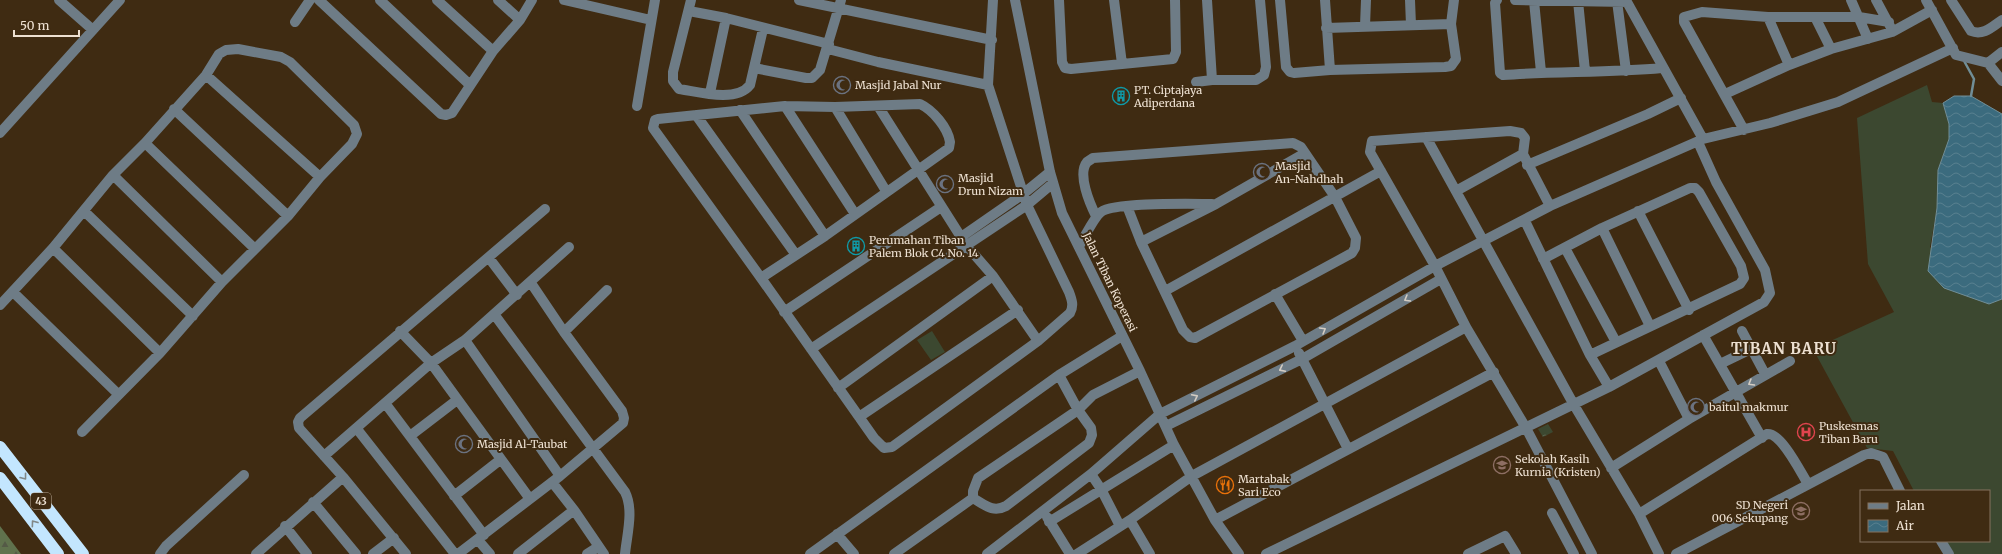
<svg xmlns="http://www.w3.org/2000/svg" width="2002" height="554" font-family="Merriweather,serif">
	<defs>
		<pattern id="forest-firs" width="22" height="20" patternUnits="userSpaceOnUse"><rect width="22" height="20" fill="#60724d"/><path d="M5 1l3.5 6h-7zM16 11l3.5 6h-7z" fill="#545a46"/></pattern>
		<pattern id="park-crowns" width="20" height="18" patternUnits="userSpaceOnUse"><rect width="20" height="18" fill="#3c4830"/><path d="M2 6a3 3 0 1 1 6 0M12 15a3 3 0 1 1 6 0" fill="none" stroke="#58624d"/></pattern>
		<pattern id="water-waves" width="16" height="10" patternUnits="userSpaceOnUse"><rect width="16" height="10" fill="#3b6b7e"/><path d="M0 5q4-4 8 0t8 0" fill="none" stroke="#58808f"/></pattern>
	</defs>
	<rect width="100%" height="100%" fill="#3f2b12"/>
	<!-- grass -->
	<path fill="#3c4830" d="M1927,85L1932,102L1943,103L1949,124V139L1938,170L1937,208L1930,247L1989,304L2002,299V554H1947L1941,541H1989V491H1914L1893,451L1867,448L1813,349L1894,312L1868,264L1857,118Z
		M932,331L945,352L931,360L917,340Z"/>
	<!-- forest -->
	<path fill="url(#forest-firs)" d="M0,526L21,554H0Z"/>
	<!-- park -->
	<path fill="url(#park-crowns)" d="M1548,424L1553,432L1543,437L1538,429Z"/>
	<!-- water -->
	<path fill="url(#water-waves)" stroke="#708e97" d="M1954,96H1971L2002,114V299L1989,304L1944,288L1928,271L1937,208L1938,170L1949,139V124L1943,103Z"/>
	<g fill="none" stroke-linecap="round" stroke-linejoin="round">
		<!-- stream -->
		<path stroke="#708e97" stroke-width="2.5" d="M1963,59L1974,79L1971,96"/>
		<!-- minor -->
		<path stroke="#6e7c86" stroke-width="10" d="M59,0L93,30
			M319,0L441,114L446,115L452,113L493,51L520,20L532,0
			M380,0L470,85
			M437,0L493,51
			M498,0L520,20
			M564,0L651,20
			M691,0L673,72V81L679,89C699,92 736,103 750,85L763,29
			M799,0L992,40
			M1015,0L1050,172L1062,213L1140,371L1174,445L1215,520L1239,554
			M1059,0L1062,62L1065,68L1071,69L1173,59L1176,52L1175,0
			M1114,0L1122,64
			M1207,0L1212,80
			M1280,0L1286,67L1290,72L1294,73L1330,70L1445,67L1451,66L1456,59L1451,24L1454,0
			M1325,0L1330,70
			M1410,0L1411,25
			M1497,0L1495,3L1500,73L1503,75C1556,71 1609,73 1662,68
			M1515,0L1627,2L1703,139
			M1851,0L1868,39
			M1876,0L1890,26
			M1926,0L1956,55L1988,63L2002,81
			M1951,0L1971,31C1983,36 1992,27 2002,20
			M1534,1L1541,72
			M1578,1L1585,71
			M1617,1L1626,71
			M689,11L726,18L829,44
			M1768,17L1789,65
			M1815,17L1831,49
			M295,22L310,0
			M1365,26L1366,0
			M1326,28L1451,24
			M828,49L878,62L988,85
			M1988,63L2002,52
			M754,68L806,78H812L820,70L841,0
			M206,75L320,177
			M1196,82L1212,80H1256L1264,75L1266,67L1260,0
			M710,93L726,18
			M1725,94L1789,65L1831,49L1892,32L1932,10
			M637,106L655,0
			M785,106L855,214
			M878,106L966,245L993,276L1038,341
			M835,107L886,191
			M174,109L288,216
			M740,110L825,236
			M696,115L796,255
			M1744,130L1684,22V17L1702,12L1768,17H1859L1889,22
			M0,133L120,0
			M1426,137L1574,405L1639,514L1659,554
			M145,143L255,249
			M1527,165L1648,114L1681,98
			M113,175L222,282
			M1456,191L1523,154
			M1550,206L1523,154L1525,138L1521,133L1510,131L1372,141L1370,152L1435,266L1466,327L1526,428L1592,554
			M84,211L193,316
			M1638,211L1689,310
			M1096,216C1090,204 1077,174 1087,162L1093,158L1293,143L1301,147L1335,197L1356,238L1355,248L1352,253L1195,338L1190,337L1183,330L1141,242L1127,206
			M1525,221L1590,355L1609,387
			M1602,228L1650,326
			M961,237L1023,194L1050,172
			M1141,242L1216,204L1305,153
			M1079,246C1085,237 1094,217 1101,212C1115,202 1191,204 1212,204
			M53,248L160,353
			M1565,248L1616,342
			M489,258L517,295
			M1543,259L1602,228L1690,188H1695L1699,192L1741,266L1744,278L1740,284L1590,355
			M761,278L825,236L949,148L950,142C948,128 933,110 920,104L835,107L785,106L658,119L655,120L653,128L761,278L874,438L884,448L892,447L1038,341L1070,313C1074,306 1072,300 1069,292L1027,205L988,85L993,0
			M1165,291L1381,171
			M13,292L118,394
			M1275,294L1303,341
			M0,305L53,248L113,175L145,143L206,75L219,54L226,50L238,49L281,57L290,62L354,125L357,134L352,144L320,177L288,216L222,282L160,353L82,432
			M784,312L941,207
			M494,314L625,492C634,510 627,534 625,554
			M400,331L431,363L530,499
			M1742,331L1765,374
			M564,332L607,290
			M1703,335L1762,438
			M465,340L560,476
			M811,349L1027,205L1052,184
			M1299,353L1348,449
			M1659,361L1689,419
			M1720,364L1751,349
			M1059,375L1078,410L1091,428L1092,435L1089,443L1006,506C993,513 985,505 973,498V491L978,478L1078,410L1093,395L1140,371
			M838,388L993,276
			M385,403L484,535
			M859,417L1018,310
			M1166,426L1302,359L1441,279
			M357,429L455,554
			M410,436L457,400
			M324,456L431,363L465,340L569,247
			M1611,468L1689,419L1790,361
			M1091,474L1101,489L1120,526
			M552,482L574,510L604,554
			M454,496L500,460
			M313,502L356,554
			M1552,513L1574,554
			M1639,514L1767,434C1781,432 1801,473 1808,484
			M1047,517L1070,554
			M1130,520L1150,554
			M1215,520L1494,372
			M1049,522L1174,445
			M285,526L307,554
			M837,534L854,554
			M478,540L490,554
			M1941,541L1949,554
			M160,554L166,546L244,475
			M256,554L343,477
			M373,554L394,538
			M406,554L343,477L299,428L298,422L300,418L545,209
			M458,554L560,476L623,423L624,418L622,411L564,332L531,283
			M518,554L574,510
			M587,554L598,547
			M810,554L1059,375L1122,336
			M894,554L973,498
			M987,554L1091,474L1160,414L1295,346L1435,266L1550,206L1703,139L1770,123L1838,102L1953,48
			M1077,554L1130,520L1192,476L1466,327
			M1266,554L1609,387L1764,302L1770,293L1765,270L1716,182L1698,142
			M1468,554L1505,536L1516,554
			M1676,554L1864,455L1871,453L1883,457L1900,491"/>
		<!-- highway -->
		<path stroke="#c3e6fe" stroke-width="12" d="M0,447L83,554
			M0,478L58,554"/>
	</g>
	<!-- one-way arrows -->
	<defs><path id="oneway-chevron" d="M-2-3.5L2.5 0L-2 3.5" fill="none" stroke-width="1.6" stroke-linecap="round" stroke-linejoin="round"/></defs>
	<g stroke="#d4ccc2">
		<use href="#oneway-chevron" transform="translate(1407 299) rotate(150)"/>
		<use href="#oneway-chevron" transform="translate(1323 330) rotate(-30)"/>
		<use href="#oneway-chevron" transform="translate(1282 369) rotate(154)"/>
		<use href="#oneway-chevron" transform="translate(1751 383) rotate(150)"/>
		<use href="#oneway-chevron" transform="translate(1195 397) rotate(-27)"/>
	</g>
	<g stroke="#818888">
		<use href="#oneway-chevron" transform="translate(24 477) rotate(52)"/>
		<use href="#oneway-chevron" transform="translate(34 523) rotate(-126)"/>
	</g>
	<!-- icons -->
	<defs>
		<g id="mosque-ring" transform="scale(0.9)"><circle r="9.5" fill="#3f2b12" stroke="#6b7280" stroke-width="1.5"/><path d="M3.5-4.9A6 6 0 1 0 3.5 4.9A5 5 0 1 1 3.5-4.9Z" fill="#6b7280"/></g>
		<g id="building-ring" transform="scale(0.9)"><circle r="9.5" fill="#3f2b12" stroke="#0f9aa8" stroke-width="1.5"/><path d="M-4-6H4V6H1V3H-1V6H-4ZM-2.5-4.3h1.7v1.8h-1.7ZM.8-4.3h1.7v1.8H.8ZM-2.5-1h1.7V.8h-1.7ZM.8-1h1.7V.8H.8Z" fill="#0f9aa8"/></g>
		<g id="hospital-ring" transform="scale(0.9)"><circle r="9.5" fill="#3f2b12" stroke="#e0444e" stroke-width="1.5"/><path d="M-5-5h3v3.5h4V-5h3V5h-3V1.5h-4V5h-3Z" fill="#e0444e"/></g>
		<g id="school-ring" transform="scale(0.9)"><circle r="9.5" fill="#3f2b12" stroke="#8d6e63" stroke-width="1.5"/><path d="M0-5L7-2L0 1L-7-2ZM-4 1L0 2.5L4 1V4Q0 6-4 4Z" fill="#8d6e63"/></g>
		<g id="restaurant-ring" transform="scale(0.9)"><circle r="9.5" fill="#3f2b12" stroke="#e8710a" stroke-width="1.5"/><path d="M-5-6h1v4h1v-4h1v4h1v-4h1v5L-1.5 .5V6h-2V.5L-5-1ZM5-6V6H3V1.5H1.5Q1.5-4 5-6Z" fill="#e8710a"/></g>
	</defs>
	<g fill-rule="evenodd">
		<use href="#mosque-ring" x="842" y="85"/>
		<use href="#building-ring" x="1121" y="96"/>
		<use href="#mosque-ring" x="1262" y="172"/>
		<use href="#mosque-ring" x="945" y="184"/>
		<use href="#building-ring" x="856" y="246"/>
		<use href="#mosque-ring" x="1696" y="407"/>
		<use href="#hospital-ring" x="1806" y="432"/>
		<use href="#mosque-ring" x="464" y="444"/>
		<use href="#school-ring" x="1502" y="465"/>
		<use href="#restaurant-ring" x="1225" y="485"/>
		<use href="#school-ring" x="1801" y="511"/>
	</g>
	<g text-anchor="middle" stroke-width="4" stroke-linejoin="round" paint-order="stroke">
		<!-- shield labels -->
		<rect fill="#3f2b12" stroke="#b9aa98" stroke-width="1" x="31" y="493" width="20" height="16" rx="3"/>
		<g font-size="10" font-weight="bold" fill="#ede0d1">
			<text x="41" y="505">43</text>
		</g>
		<!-- poi labels -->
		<g font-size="11" fill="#ede0d1" stroke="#3f2b12" text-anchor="start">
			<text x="855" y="89">Masjid Jabal Nur</text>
			<text x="1134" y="94">PT. Ciptajaya<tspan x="1134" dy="13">Adiperdana</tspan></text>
			<text x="1275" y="170">Masjid<tspan x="1275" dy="13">An-Nahdhah</tspan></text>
			<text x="958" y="182">Masjid<tspan x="958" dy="13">Drun Nizam</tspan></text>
			<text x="869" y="244">Perumahan Tiban<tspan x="869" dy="13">Palem Blok C4 No. 14</tspan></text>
			<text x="1709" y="411">baitul makmur</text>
			<text x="1819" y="430">Puskesmas<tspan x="1819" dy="13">Tiban Baru</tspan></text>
			<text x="477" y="448">Masjid Al-Taubat</text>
			<text x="1515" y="463">Sekolah Kasih<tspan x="1515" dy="13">Kurnia (Kristen)</tspan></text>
			<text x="1238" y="483">Martabak<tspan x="1238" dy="13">Sari Eco</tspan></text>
			<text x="1788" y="509" text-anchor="end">SD Negeri<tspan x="1788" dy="13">006 Sekupang</tspan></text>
		</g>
		<!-- street labels -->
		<g font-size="11" fill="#ede0d1" stroke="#3f2b12">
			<text transform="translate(1110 282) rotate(64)" y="4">Jalan Tiban Koperasi</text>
		</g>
		<!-- district labels -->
		<g font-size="15" font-weight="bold" letter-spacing="1" fill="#ede0d1" stroke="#3f2b12">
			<text x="1784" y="354">TIBAN BARU</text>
		</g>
	</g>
	<!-- legend -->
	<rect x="1860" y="490" width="130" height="52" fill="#3f2b12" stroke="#85735e"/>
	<rect x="1868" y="503" width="20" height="6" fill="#6e7c86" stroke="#85735e"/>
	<text x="1896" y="510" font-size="12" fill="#ede0d1">Jalan</text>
	<rect x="1868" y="520" width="20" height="12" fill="url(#water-waves)" stroke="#85735e"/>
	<text x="1896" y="530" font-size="12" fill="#ede0d1">Air</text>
	<!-- scale -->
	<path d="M14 30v6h65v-6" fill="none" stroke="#ede0d1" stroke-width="2"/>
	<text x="20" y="30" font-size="12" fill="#ede0d1" stroke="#3f2b12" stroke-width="3" paint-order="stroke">50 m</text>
</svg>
